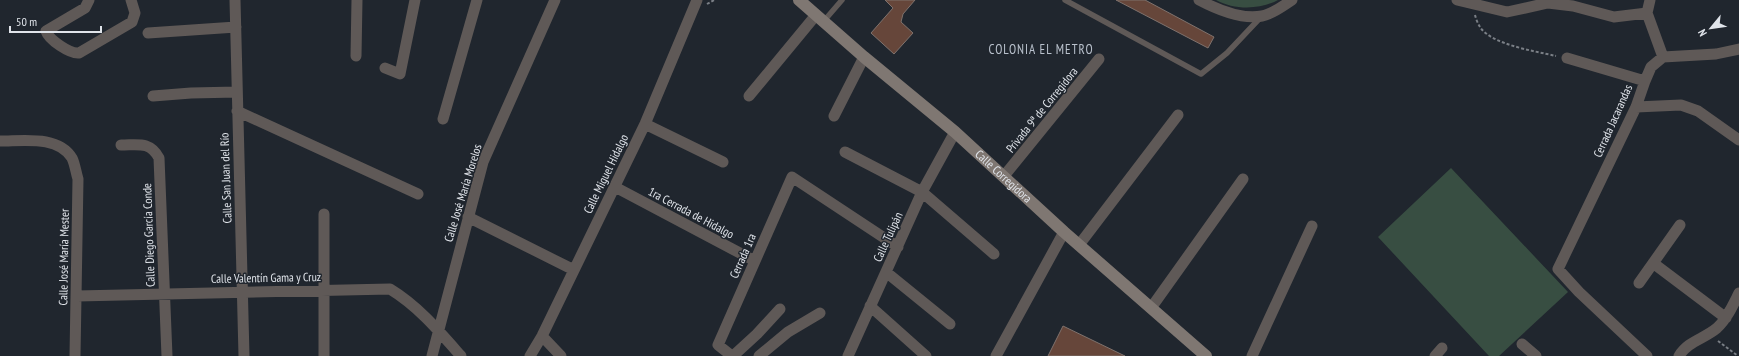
<svg xmlns="http://www.w3.org/2000/svg" width="1739" height="356" font-family="'PT Sans Narrow',sans-serif">
	<rect width="100%" height="100%" fill="#20262e"/>
	<!-- green -->
	<path fill="#384e42" d="M1216,0H1278C1260,10 1234,10 1216,0Z
		M1451,168L1568,292L1499,356H1489L1378,237Z"/>
	<!-- building -->
	<path fill="#66463a" stroke="#7f726d" d="M885,0H915L903,14L901,22L913,33L894,54L871,33L893,8Z
		M1116,0H1145L1214,37L1208,48Z
		M1063,326L1125,356H1048Z"/>
	<g fill="none" stroke-linecap="round" stroke-linejoin="round">
		<!-- path -->
		<path stroke="#7a7f86" stroke-width="2" stroke-dasharray="3 2" stroke-linecap="butt" d="M707,4L714,0
			M1475,15C1476,19 1478,24 1480,27C1492,45 1535,51 1556,56
			M1718,341L1738,356"/>
		<!-- lane -->
		<path stroke="#5f5957" stroke-width="5.5" d="M1065,0L1201,74L1227,53L1260,18
			M823,22L842,0"/>
		<!-- street -->
		<path stroke="#5f5957" stroke-width="11" d="M89,0L85,8L46,31C49,40 70,54 79,53L132,22L135,13L131,0
			M235,0L244,356
			M1199,0C1216,9 1241,20 1262,16C1273,14 1283,6 1292,0
			M1457,0L1507,12L1548,3L1573,6L1614,17L1647,13
			M1650,0L1647,13L1663,57
			M148,33L236,27
			M356,56L357,0
			M1567,58L1645,81
			M385,68L400,74L415,0
			M153,96L191,93L237,92
			M749,96L816,15
			M1636,107L1681,105L1698,111L1739,140
			M237,111L418,194
			M834,116L864,57
			M443,119L477,0
			M645,124L723,162
			M0,141C23,141 58,135 72,158C75,164 76,173 78,179L75,356
			M121,145C138,145 150,141 159,158L167,356
			M845,152L922,192L994,254
			M1004,176L1099,59
			M615,187L755,261
			M324,214V356
			M468,217L574,270
			M1079,245L1178,115
			M1653,263L1726,318
			M886,272L950,324
			M1639,283L1680,225
			M77,296L390,289C418,306 439,331 461,356
			M870,306L926,356
			M1151,308L1243,179
			M542,336L561,356
			M1522,344L1536,356
			M432,356L483,162L555,0
			M530,356L542,336L645,124L697,0
			M732,356L718,345L792,177L898,247
			M733,356L757,334L780,309
			M759,356L788,332L820,313
			M848,356L922,192L955,132
			M996,356L1064,232
			M1252,356L1312,226
			M1435,356L1442,348
			M1647,356L1579,292L1558,269L1636,107L1645,81L1651,67L1663,57L1716,54L1739,49
			M1679,356C1688,341 1704,339 1717,328C1727,319 1733,305 1739,293"/>
		<!-- secondary -->
		<path stroke="#7f7772" stroke-width="12" id="s1" d="M799,0L864,57L955,132L1064,232L1206,356"/>
	</g>
	<g text-anchor="middle" stroke-width="3" stroke-linejoin="round" paint-order="stroke">
		<!-- street labels -->
		<g font-size="12" fill="#e0e4ea" stroke="#20262e">
			<text transform="translate(1042 110) rotate(-51)" y="4">Privada 9ª de Corregidora</text>
			<text transform="translate(1613 121) rotate(-66)" y="4">Cerrada Jacarandas</text>
			<text transform="translate(606 174) rotate(-64)" y="4">Calle Miguel Hidalgo</text>
			<text dy="4" stroke="none"><textPath href="#s1" startOffset="270">Calle Corregidora</textPath></text>
			<text transform="translate(226 178) rotate(-92)" y="4">Calle San Juan del Río</text>
			<text transform="translate(463 193) rotate(-73)" y="4">Calle José María Morelos</text>
			<text transform="translate(691 213) rotate(28)" y="4">1ra Cerrada de Hidalgo</text>
			<text transform="translate(149 235) rotate(-92)" y="4">Calle Diego García Conde</text>
			<text transform="translate(888 237) rotate(-65)" y="4">Calle Tulipán</text>
			<text transform="translate(743 256) rotate(-66)" y="4">Cerrada 1ra</text>
			<text transform="translate(64 257) rotate(-89)" y="4">Calle José María Mester</text>
			<text transform="translate(266 278) rotate(-1)" y="4">Calle Valentín Gama y Cruz</text>
		</g>
		<!-- neighbourhood labels -->
		<g font-size="13" letter-spacing="1" fill="#b9c1cc" stroke="#20262e">
			<text x="1041" y="54">COLONIA EL METRO</text>
		</g>
	</g>
	<!-- north arrow -->
	<g transform="translate(1711 28) rotate(241)" stroke="#20262e" stroke-width="3" paint-order="stroke">
	<path d="M0-3L7 15L0 10L-7 15Z" fill="#e0e4ea"/>
	<text y="-6" font-size="11" font-weight="bold" text-anchor="middle" fill="#e0e4ea">N</text>
	</g>
	<!-- scale -->
	<path d="M10 26v6h91v-6" fill="none" stroke="#e0e4ea" stroke-width="2"/>
	<text x="16" y="26" font-size="12" fill="#e0e4ea" stroke="#20262e" stroke-width="3" paint-order="stroke">50 m</text>
</svg>
